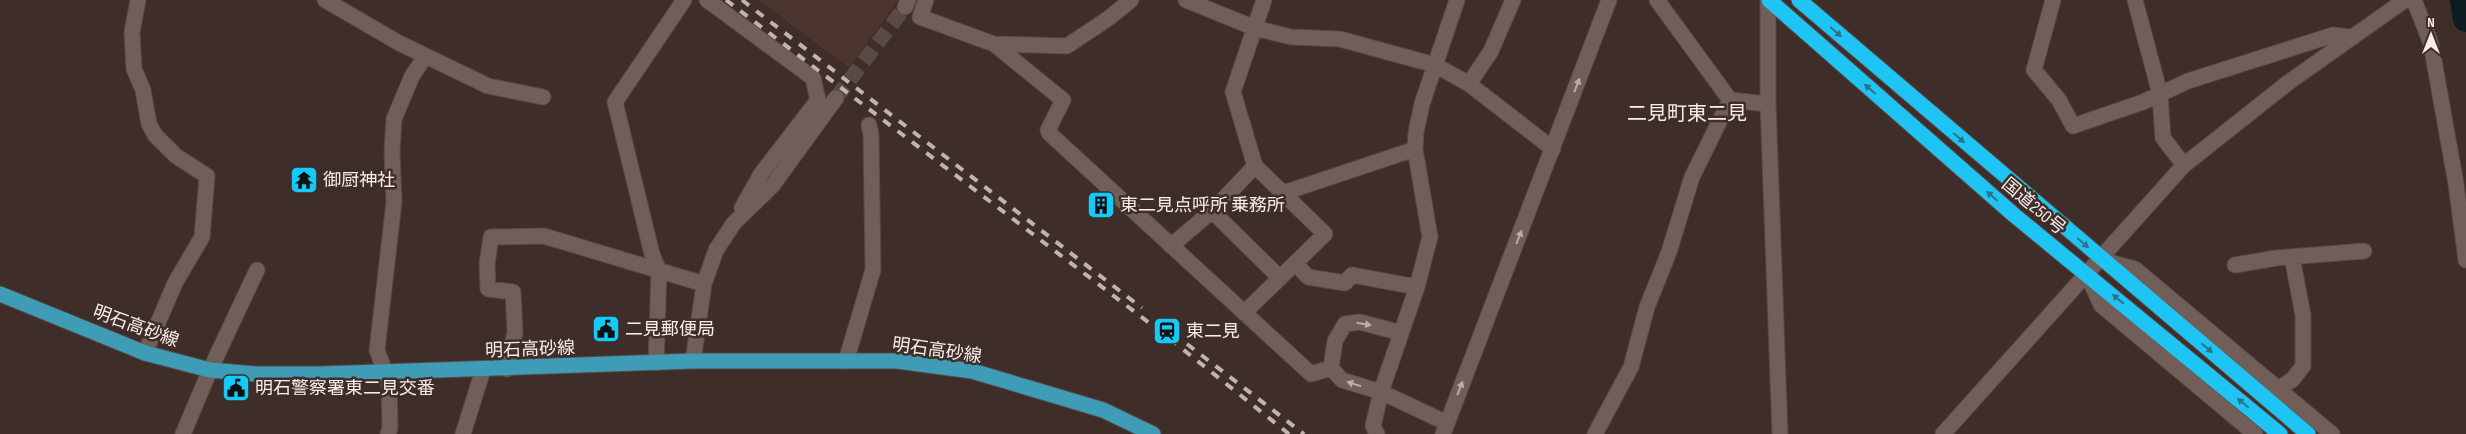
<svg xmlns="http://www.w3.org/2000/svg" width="2466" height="434" font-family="'Sofia Sans Condensed','Noto Sans JP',sans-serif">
	<rect width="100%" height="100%" fill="#3e2d29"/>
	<!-- built -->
	<path fill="#4c352e" d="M759,0H898L849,68Z"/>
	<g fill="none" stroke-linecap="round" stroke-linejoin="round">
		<!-- river -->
		<path stroke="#0d1c22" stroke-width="26" d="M2463,0L2466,19"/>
		<!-- minor-tunnel -->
		<path stroke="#5a4a46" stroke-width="15" stroke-dasharray="15 8" stroke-linecap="butt" d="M836,98L905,7"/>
		<!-- minor casing -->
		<g stroke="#574945" stroke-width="17">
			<path id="minor" d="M138,0L132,32L134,69L143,90L149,124L155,135L176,156L207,176L202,237L175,283L145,353
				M325,0L399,43L488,86L543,97
				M707,0L813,78L818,100L761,174L742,208
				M926,0L920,17L994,44L1063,100L1048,130L1049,133L1311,374L1331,368
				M1186,0L1255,28L1291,37L1340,39L1435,65L1469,84L1553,149
				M1657,0L1730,100L1768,104
				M1768,0V104L1780,434
				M2053,0L2034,70L2059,100L2073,126L2143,102L2188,81L2333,35L2350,37
				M2135,0L2160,94L2163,138L2184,165
				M2414,0L2431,44L2456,184L2466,260
				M905,7L908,0
				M994,44L1067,46L1109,18L1131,0
				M1469,84L1491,51L1513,0
				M1283,193L1415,149
				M1212,211L1280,278
				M1171,246L1212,211L1255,166L1233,92L1264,0
				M2102,260L2135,269L2332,434
				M1295,263L1308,277L1345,283L1352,275L1417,287
				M2235,265L2276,258L2364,251
				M2087,274L2101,305L2255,434
				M1244,313L1325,234L1255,166
				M693,361L704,284L716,250L734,223L772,186L836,98
				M846,361L873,270L871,135L869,125
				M656,363L659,271L652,254L615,102L684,0
				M1331,368L1342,380L1381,392L1447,423
				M1331,368L1335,341L1345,324L1360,322L1401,333
				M507,369L515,332L513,292L488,289L487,264L491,237L544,236L704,284
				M2278,389L2292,380L2303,366V315L2292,257
				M183,434L210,370L257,270
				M388,434L390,428L389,383L377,350L394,202L392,152L394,119L412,76L425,57
				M463,434L483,370
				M1377,434L1373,426L1381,392L1417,287L1430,237L1415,149L1416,132L1422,104L1457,0
				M1443,434L1609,0
				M1595,434L1631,367L1647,307L1669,252L1692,177L1730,100
				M1943,434L2184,165L2289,82L2405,0"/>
		</g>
		<!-- major casing -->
		<g stroke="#574945" stroke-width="17">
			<path id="major" d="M0,294L145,353L210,370L256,374H321L693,361H897L972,371L1103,410L1153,434"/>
		</g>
		<!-- highway casing -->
		<g stroke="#574945" stroke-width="17">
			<path id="highway" d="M1769,0L2014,215L2280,434
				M1799,0L2308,434"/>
		</g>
		<!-- minor -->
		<use href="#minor" stroke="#715e59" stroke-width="15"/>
		<!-- major -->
		<use href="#major" stroke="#3f9cb6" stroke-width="15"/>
		<!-- highway -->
		<use href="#highway" stroke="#1ec5f4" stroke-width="15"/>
		<!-- rail -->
		<path stroke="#c0b3b0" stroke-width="4" stroke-dasharray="9 9" stroke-linecap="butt" d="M726,0L1165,335L1289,434
			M742,0L1142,308
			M1187,344L1304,434"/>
	</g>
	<!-- one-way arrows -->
	<defs><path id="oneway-solid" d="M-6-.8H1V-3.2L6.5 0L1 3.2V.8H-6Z" transform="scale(1.25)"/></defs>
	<g fill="#307184">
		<use href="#oneway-solid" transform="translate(1836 32) rotate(41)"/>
		<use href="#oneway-solid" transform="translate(1870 89) rotate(-139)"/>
		<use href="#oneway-solid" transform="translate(1959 138) rotate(41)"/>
		<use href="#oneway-solid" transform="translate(1992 196) rotate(-139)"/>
		<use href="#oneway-solid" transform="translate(2083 243) rotate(41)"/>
		<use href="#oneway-solid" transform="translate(2118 299) rotate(-140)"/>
		<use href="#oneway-solid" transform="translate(2207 348) rotate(40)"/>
		<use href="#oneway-solid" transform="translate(2243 403) rotate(-140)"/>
	</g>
	<g fill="#bbada9">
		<use href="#oneway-solid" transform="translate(1577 85) rotate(-69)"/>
		<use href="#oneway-solid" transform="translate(1519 237) rotate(-69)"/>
		<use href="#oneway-solid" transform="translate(1364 324) rotate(9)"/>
		<use href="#oneway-solid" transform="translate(1354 384) rotate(-162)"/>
		<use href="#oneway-solid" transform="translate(1460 388) rotate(-69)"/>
	</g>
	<!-- icons -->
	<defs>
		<g id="temple-square" transform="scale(1.4375)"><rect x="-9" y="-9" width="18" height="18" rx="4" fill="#14cafb" stroke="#3e2d29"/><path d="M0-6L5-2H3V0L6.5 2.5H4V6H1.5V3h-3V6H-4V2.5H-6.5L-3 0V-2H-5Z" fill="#111"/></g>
		<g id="building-square" transform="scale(1.4375)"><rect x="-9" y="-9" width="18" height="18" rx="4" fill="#14cafb" stroke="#3e2d29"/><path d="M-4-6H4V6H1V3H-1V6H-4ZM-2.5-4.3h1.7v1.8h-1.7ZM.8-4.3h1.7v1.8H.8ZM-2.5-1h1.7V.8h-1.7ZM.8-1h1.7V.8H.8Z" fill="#111"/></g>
		<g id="civic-square" transform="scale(1.4375)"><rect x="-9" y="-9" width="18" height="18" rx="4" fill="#14cafb" stroke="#3e2d29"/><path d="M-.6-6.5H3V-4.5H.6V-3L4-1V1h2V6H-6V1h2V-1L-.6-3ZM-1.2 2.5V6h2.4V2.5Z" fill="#111"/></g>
		<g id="station-square" transform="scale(1.4375)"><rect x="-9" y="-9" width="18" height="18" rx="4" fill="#14cafb" stroke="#3e2d29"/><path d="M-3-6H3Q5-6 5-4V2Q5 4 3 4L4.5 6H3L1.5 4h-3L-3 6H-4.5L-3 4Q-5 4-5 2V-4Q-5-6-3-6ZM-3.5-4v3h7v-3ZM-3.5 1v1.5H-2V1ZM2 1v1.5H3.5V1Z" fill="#111"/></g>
	</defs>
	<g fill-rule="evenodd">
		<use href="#temple-square" x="304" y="180"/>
		<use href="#building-square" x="1101" y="205"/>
		<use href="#civic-square" x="606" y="329"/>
		<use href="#station-square" x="1167" y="331"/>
		<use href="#civic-square" x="236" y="388"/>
	</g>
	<g text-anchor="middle" stroke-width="5" stroke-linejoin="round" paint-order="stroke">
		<!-- poi labels -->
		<g font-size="18" fill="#f8edea" stroke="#3e2d29" text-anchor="start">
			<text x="323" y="186">御厨神社</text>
			<text x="1120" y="211">東二見点呼所 乗務所</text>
			<text x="625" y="335">二見郵便局</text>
			<text x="1186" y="337">東二見</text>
			<text x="255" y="394">明石警察署東二見交番</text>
		</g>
		<!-- street labels -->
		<g font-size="18" fill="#f8edea" stroke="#3e2d29">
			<text transform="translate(2034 206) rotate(40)" y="6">国道250号</text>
			<text transform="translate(136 326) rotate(20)" y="6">明石高砂線</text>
			<text transform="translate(530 349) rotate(-2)" y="6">明石高砂線</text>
			<text transform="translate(937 350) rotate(8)" y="6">明石高砂線</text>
		</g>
		<!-- quarter labels -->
		<g font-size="20" fill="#f8edea" stroke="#3e2d29">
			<text x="1687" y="120">二見町東二見</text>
		</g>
	</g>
	<!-- north arrow -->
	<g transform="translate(2431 35)" stroke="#3e2d29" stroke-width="4" paint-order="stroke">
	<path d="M0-4L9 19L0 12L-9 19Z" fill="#f8edea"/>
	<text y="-8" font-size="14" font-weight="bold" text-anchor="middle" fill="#f8edea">N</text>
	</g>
</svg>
